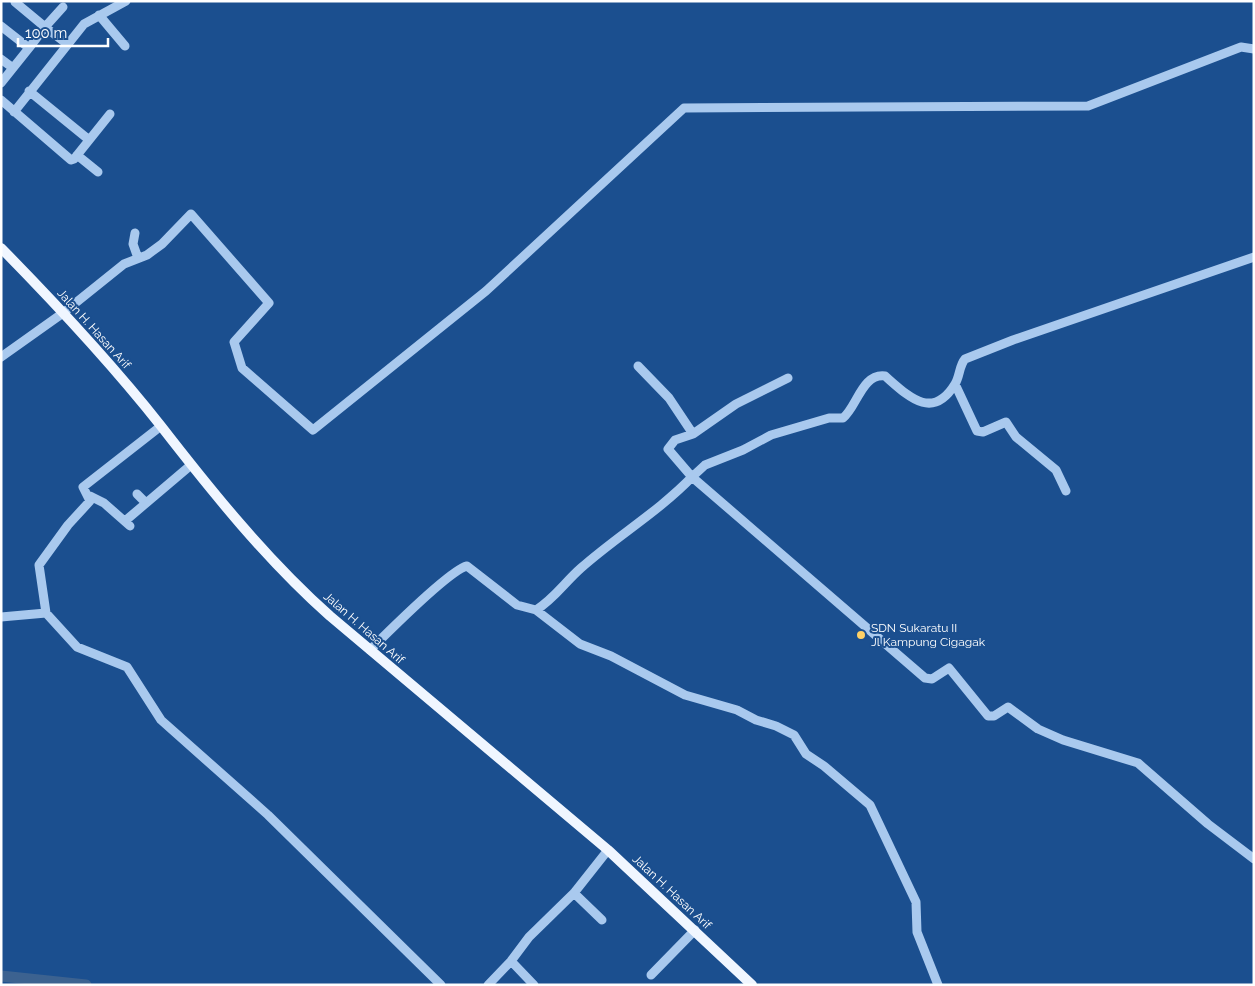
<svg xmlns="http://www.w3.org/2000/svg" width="1255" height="986" font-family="Raleway,sans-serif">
	<rect width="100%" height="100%" fill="#1b4f8f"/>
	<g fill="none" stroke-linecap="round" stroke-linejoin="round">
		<!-- river -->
		<path stroke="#3c6290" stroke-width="11" d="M1,976L86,985"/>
		<!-- minor -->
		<path stroke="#a9c9ee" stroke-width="9" d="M63,7L45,27L67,44
			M99,15L125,46
			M1,26L29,48L45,27L15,2
			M1,59L13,68
			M1,83L29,48
			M29,91L88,139
			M1,100L71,160L74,159L110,114
			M14,112L84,24L126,1
			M77,155L98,172
			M135,233L133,244L138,258
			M1,357L63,313L124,264L147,255L162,244L191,214L269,303L234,342L242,368L313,430L486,291L684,108L1088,106L1241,47L1254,49
			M638,366L669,398L693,434L675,440L668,449L692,477L705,465L743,450L771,435L829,418H843C857,407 862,373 885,376C907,395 932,422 955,384C960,376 959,366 965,359L1013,340L1254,257
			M955,384L977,431L983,432L1006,422L1016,437L1056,470L1066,491
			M161,426L83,487L90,501L68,525L39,565L46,613L77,647L127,667L161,720L268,815L441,985
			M693,434L736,404L788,378
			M137,494L146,503
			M90,496L104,503L130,526
			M125,521L191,465
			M536,610C554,599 565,582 581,568C617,536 658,512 692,477L925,678L932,679L949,668L988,716H994L1008,707L1038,729L1063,740L1138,763L1208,824L1254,859
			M1,617L46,613
			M370,650C386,634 450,570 467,566L517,605L536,610L580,644L611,656L685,695L737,710L756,720L776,726L794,735L806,754L824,766L870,805L916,902L917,932L938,985
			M574,893L602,920
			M511,961L534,985
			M651,975L695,930
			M488,985L511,961L529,937L574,893L608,850"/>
		<!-- major -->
		<path stroke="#f0f6ff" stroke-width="10" d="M1,248C57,305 112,364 161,426C213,493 267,560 330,616L608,850L752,985"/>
	</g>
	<!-- markers -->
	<circle fill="#ffd166" stroke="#1b4f8f" stroke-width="2" cx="861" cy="635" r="5"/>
	<g text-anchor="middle" stroke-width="4" stroke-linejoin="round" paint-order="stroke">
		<!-- street labels -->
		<g font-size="12" fill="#fff" stroke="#1b4f8f">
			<text transform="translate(94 329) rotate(48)" y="4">Jalan H. Hasan Arif</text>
			<text transform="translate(364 628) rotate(41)" y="4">Jalan H. Hasan Arif</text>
			<text transform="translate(672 892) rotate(43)" y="4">Jalan H. Hasan Arif</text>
		</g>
		<!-- poi labels -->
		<g font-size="12" fill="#fff" stroke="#1b4f8f" text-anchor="start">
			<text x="871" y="632">SDN Sukaratu II<tspan x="871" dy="14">Jl Kampung Cigagak</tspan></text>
		</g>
	</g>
	<!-- border -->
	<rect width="1255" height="986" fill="none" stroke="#ffffff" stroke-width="5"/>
	<!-- scale -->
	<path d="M18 38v8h90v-8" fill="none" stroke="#ffffff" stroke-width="2.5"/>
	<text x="25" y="38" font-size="15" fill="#ffffff" stroke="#1b4f8f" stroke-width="4" paint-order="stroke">100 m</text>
</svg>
